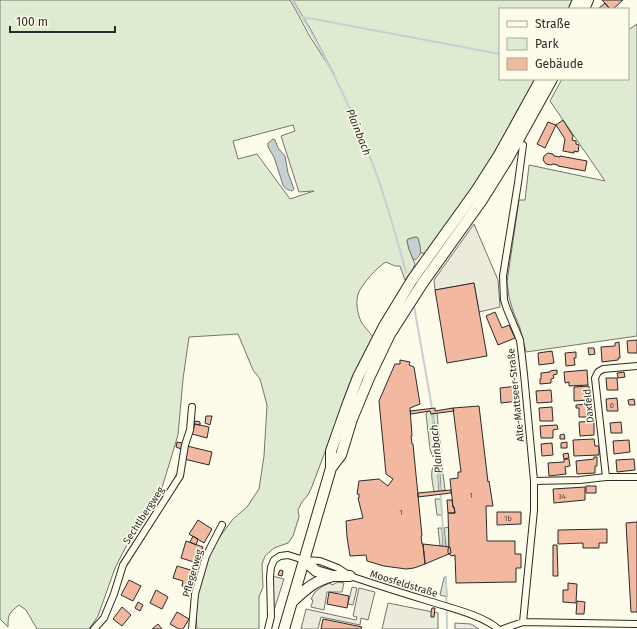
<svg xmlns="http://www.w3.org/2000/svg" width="637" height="629" font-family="'Fira Sans',sans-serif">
	<rect width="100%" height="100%" fill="#fdfbea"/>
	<!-- green -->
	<path fill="#deebd1" stroke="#74746e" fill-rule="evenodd" d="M0,0H290L299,16L309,35L334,74L311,30L293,0H573L569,9H500V79H536L493,156L464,200L426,253H421L418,238L416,237L408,239L407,241L409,249L415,264L413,269L405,280L400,266H395L386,262C378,266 361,285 358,294C356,302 357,311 360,319C362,325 369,331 373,337L348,391L311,489L307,496L302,502L298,510L299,517L293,536L288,543L274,548L265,556L262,564L263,587L259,597V629H197L196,614V597L204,567L216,542L233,519L247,507L259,489L264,456L267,405L260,379L253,370L238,334L189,337L183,379L178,435L161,491L134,531L115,568L98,616L89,629H37L26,610L19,605C9,613 8,614 8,627L0,619ZM293,125L295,131L281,136L299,192L314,191L290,199L257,154L238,159L233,141Z
		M637,24V336L526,352L520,328L513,311L509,297L507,282L519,200H525L529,165L605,181L550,101L562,79H628V30Z
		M430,411L431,414H432L436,456L432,455L430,449L426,414L427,412Z
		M437,413L441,452L440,454L438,456L433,414Z
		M439,462L441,463L442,465L445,490L441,491Z
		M437,463L439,491L434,492C433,483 428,468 437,463Z
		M435,499H441L442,515H437Z
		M449,527V547L446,546L444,528Z
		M438,528H442L443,546H440Z
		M446,576L447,597L440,595L444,578Z"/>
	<!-- parking -->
	<path fill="#eceadb" stroke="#74746e" d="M474,224L498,280L500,307L479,312L474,283L435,290L434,280Z
		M272,576L284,579L273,613Z
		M338,582L344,583L342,592H327L324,610L311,607L313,600L311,599L315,592L323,586L330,583L332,585Z
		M352,587L357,588L353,605L348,604Z
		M359,588L375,592L368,620L361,618L360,625L321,617L318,629H301L306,609L356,620L357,617L353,616Z
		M388,603L438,613V629H382Z
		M455,623L471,624L479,629H455Z"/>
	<!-- water -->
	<path fill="#c7d0d0" stroke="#74746e" d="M273,139L275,140L278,148L285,156L288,173L294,189L292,191C288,190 285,189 283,185L274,157L268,147V143Z
		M416,237L418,238C420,246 424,254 415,260L413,259L409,249L407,241L408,239Z"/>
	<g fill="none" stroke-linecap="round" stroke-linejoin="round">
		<!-- stream -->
		<path stroke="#c7d0d0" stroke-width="2" d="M292,0C328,59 359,122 381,187C390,215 398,243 406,272
			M303,17L500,54
			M414,306L431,402L434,430L441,499L444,545
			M446,577L447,629"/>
	</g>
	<!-- building -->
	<path fill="#f2b8a0" stroke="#2b2b2b" d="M602,0H623L613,9H610Z
		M605,3L610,9H598Z
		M563,120L573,136L572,140L576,141V144L579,145L578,152L574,151V153L563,151L565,139L556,125Z
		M548,122L556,125L545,148L537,144Z
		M548,153L553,154L554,156L560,157V156L587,161L585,171L558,166V165L553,164L551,165L546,164L543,160L544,156Z
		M474,283L487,356L447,363L435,290Z
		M495,312L502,328L509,325L515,338L498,345L486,316Z
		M637,340V353H628L627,341Z
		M619,342L620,358H618V360L602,362L601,347L615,346V343Z
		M588,348H594L595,354L589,355Z
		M552,351L554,363L539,365L538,353Z
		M576,352V358H574L575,365L566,366L565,353Z
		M400,360L410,362L409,365L414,367L420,404L410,408L412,436H411L412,444H413L422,536H421L422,544H423L425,564L414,568L406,569L384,566L367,561L366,555L350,556L347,537L346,521L363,518L358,498H359V494H357L359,481L379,479L388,486L393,479L386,474L379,401L395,364H400Z
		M557,370V374L553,375L554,378L551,379V383L540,384V379H541V373L550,372V371Z
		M587,370L588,385L569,386V382L565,383L564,372Z
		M624,372L625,377L618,378L617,373Z
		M606,378H617L618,390H607Z
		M518,386L519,401L501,403L500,388Z
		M589,386V400L574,401V387Z
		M551,390L552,402L537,403L536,391Z
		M617,398L618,411H607L606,399Z
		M634,399L635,405H629L628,400Z
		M591,404L592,414H590V417H579V408H576V405Z
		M479,406L488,482L489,481L493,506H486L487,541H515V554H521V568H516V582L456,583L455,555L452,556L450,555L448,553V549L449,547L448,513H455L454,507H453L450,479L458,478V472H461L453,408Z
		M552,407L553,421H540L539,408Z
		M435,408V411L453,408L454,411L431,414L430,411L411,414L410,411Z
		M206,416H212L210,425L205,423Z
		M195,421L200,422V425L194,424Z
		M594,421V435L580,436L579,422Z
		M621,422L622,433H611L610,423Z
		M195,424L209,427L207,438L192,434Z
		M557,425L558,429L553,430V438H541L540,426Z
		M564,434L565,439H560V435Z
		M594,439L595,446H599V455L574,456L573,440Z
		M629,440L630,452L614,454L613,441Z
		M177,442L182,443L181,449L176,447Z
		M567,442V448H561V443Z
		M552,443L553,455L542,456L541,444Z
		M187,446L212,452L209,465L184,459Z
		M568,453L569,458L564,459L563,454Z
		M594,457H597V466H595V473L577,474L576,461L594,459Z
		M564,459H569L570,466L565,467L566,474L549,476L548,463L564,462Z
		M634,459L635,470L617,472L616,460Z
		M586,486H596V493H586Z
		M585,487V500L554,503L553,489Z
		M451,490V493L418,497V493Z
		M447,500H452L453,507H454L455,513H448Z
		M497,512H521V524L497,525Z
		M198,520L212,529L204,543L189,534Z
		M637,522V612H631L626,523Z
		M607,529V543H599V548H583V543L558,544V530Z
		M193,536L198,539L196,545L190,542Z
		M186,541L203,547L197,563L181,558Z
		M423,544L450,547L451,553L425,564Z
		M553,545H557L558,576H553Z
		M177,566L194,571L189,588L182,586L183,581L173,578Z
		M280,570L283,571L282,576L278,575Z
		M129,580L141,586L133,601L121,595Z
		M568,583L577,584L576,603L563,602V590H568Z
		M156,590L168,597L162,609L150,603Z
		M329,592L349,596L347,608L327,604Z
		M577,601L585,602L584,614H576Z
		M138,602L143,605L140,611L135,608Z
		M122,607L131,615L122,626L113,619Z
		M432,608H435L434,617H431V612Z
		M177,612L189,619L183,629H179L170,624Z
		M323,619L362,627L361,629H321Z
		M158,624L162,629H152Z"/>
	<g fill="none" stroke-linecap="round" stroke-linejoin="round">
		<!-- street casing -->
		<g stroke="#2b2b2b" stroke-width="8">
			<path id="street" d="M523,145L518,183L503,276L504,300L507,309L520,340L524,374L534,481V510L523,622
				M606,477L595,378L598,372L603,369L637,366
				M534,481L580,480L606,477H637
				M94,629L104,618L114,594L123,565L180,476L185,445L190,430L192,407
				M192,629L195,594L206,556L222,525
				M268,629L271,617L270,577L271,567L274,560L280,556L288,555L304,560L320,561L338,568L350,576C377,585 405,594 432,602C451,608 484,616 498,629
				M503,629L523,622L637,624"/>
		</g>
		<!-- primary casing -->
		<g stroke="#2b2b2b" stroke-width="12">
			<path id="primary" d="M574,9L578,0
				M584,9L588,0
				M331,468L341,455L352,419L369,378L390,334L422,284L482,200L507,160L552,79
				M304,560L316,571L333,576H350
				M292,602C306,589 314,581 333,576
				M284,629L331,468V451L348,403L358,377L384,326L412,280L476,191L499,155L541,79"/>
		</g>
		<!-- street -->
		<use href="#street" stroke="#fdfbea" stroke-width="6"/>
		<!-- primary -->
		<use href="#primary" stroke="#fdfbea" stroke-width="10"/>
	</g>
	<g text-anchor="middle" stroke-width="3" stroke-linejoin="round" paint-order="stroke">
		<!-- number labels -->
		<g font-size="8" fill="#5d4e48">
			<text x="612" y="408">6</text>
			<text x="471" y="498">1</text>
			<text x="562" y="499">34</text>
			<text x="401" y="515">1</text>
			<text x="508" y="521">1b</text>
		</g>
		<!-- street labels -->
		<g font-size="10" fill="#2b2b2b" stroke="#fdfbea">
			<text transform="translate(515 395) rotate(-96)" y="4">Alte-Mattseer-Straße</text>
			<text transform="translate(588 406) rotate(-96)" y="4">Daxfeld</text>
			<text transform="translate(143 515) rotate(-57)" y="4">Sechtlbergweg</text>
			<text transform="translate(192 573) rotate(-74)" y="4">Pflegerweg</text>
			<text transform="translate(404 583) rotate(17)" y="4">Moosfeldstraße</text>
		</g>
		<!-- water labels -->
		<g font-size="11" font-style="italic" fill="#2b2b2b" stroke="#fdfbea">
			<text transform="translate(359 132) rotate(68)" y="4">Plainbach</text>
			<text transform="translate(436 449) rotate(-96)" y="4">Plainbach</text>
		</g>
	</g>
	<!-- legend -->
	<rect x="499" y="8" width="130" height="72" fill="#fdfbea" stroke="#a9a89e"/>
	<rect x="507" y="21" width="20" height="6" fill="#fdfbea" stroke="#a9a89e"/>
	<text x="535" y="28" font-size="12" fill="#2b2b2b">Straße</text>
	<rect x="507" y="38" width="20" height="12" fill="#deebd1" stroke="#a9a89e"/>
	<text x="535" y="48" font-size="12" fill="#2b2b2b">Park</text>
	<rect x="507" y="58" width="20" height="12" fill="#f2b8a0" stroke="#a9a89e"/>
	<text x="535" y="68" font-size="12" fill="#2b2b2b">Gebäude</text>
	<!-- scale -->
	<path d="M10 26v6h105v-6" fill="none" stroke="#2b2b2b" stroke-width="2"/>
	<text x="16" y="26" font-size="12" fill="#2b2b2b" stroke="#fdfbea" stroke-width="3" paint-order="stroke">100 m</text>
</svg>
